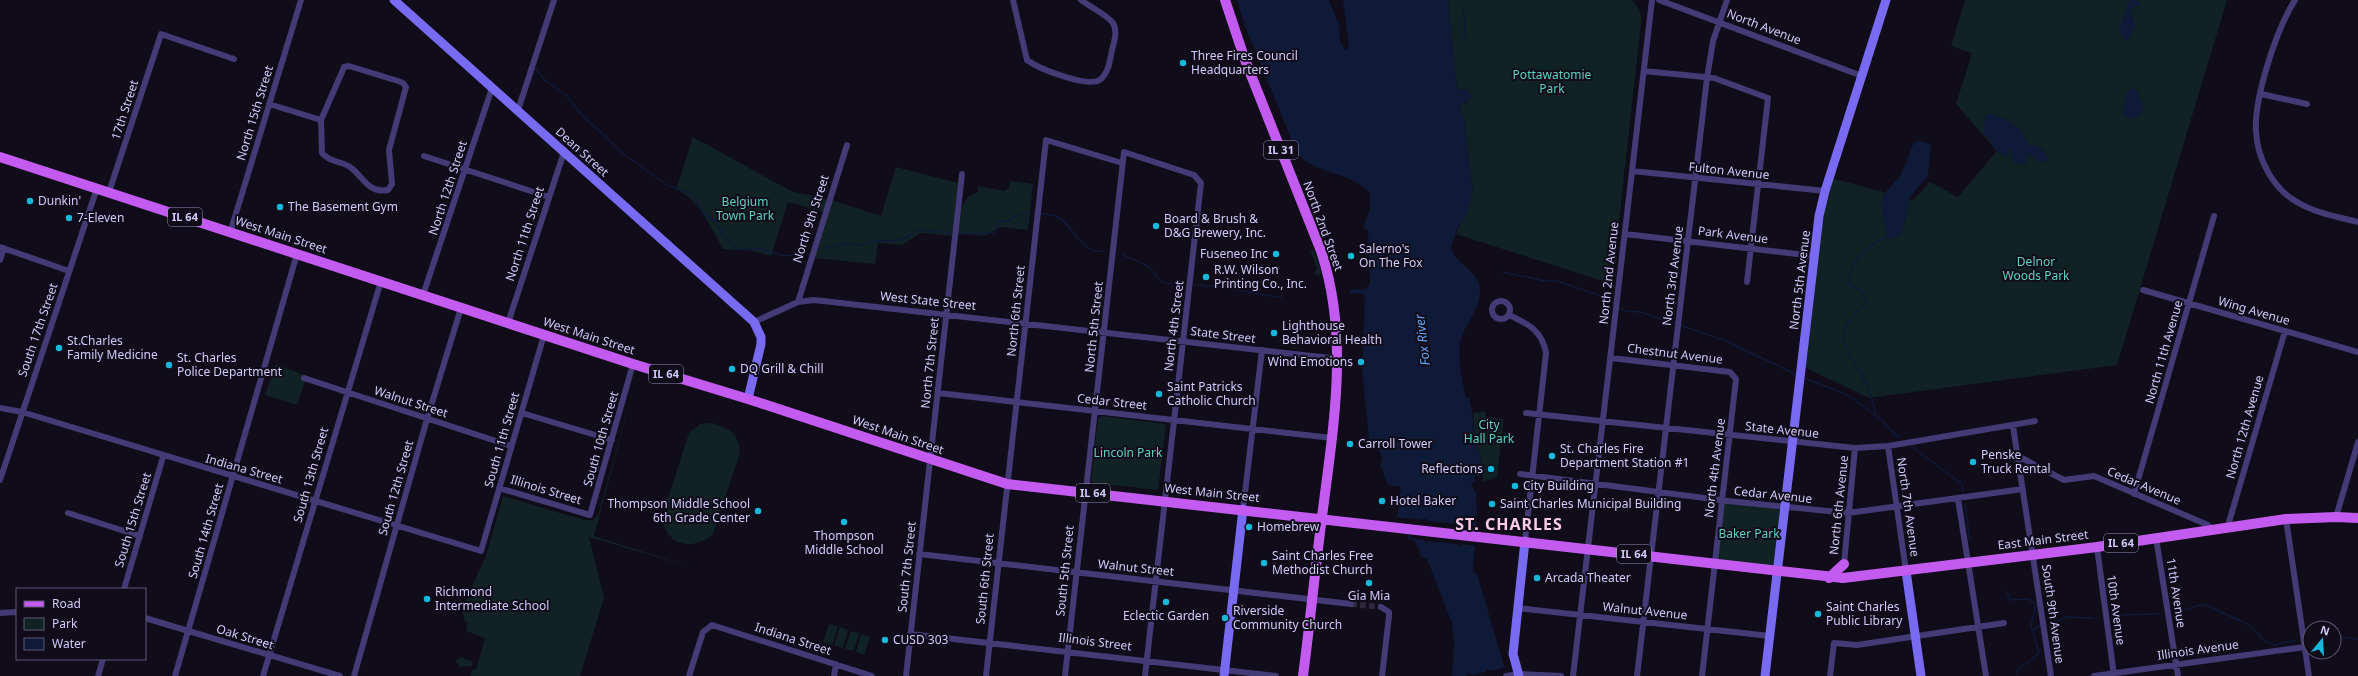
<svg xmlns="http://www.w3.org/2000/svg" width="2358" height="676" font-family="'Noto Sans',sans-serif">
	<rect width="100%" height="100%" fill="#100c1a"/>
	<!-- green -->
	<path fill="#102223" d="M1448,0H1632C1639,8 1642,13 1641,23L1612,284L1456,234L1473,192L1464,118L1459,108L1461,104L1468,102L1467,90L1457,88Z
		M1965,0H2227L2117,365L1869,398L1804,367L1821,217L1831,178L1913,200L1930,182L1958,197L1997,151L1956,104L1972,53L1951,46Z
		M693,137L791,191L829,200L824,212L788,202L771,256L754,251L723,249C714,232 696,195 676,190Z
		M896,167L958,183L952,236L921,233L902,245L878,243L875,264L813,258L832,200L881,216Z
		M1010,181L1033,184L1028,230L1000,227L985,236L957,233C959,215 959,199 978,192V186L1004,191L1009,188Z
		M1310,249L1314,251L1321,271L1319,276L1314,273L1317,269Z
		M276,364L307,376L297,405L265,395Z
		M637,376L594,536L701,570L589,537L604,598L580,676H470L473,669L476,670L485,638L466,631L468,622L464,620L462,608L486,556L503,496L584,520H593L598,515Z
		M1485,411L1486,417L1504,419L1497,477L1483,482L1482,464L1475,436L1473,413Z
		M1102,416L1166,424L1158,490L1095,483L1091,481L1098,419Z
		M713,423C731,430 738,432 740,453L713,534C692,552 666,546 662,517L689,433L700,424Z
		M1722,500L1781,507L1776,567L1715,562Z
		M829,624L838,626L832,645L823,642Z
		M840,627L848,630L843,648L834,645Z
		M851,631L859,633L854,651L845,649Z
		M861,634L870,637L864,655L856,652Z
		M461,657L473,662L472,666L460,667L456,662L457,659Z"/>
	<!-- water -->
	<path fill="#0e1a37" d="M1237,0H1329L1339,25L1340,42L1346,50L1349,47L1343,0H1448L1457,88L1469,91L1472,97L1470,100L1461,104L1459,108L1464,118L1473,192L1464,221L1459,224L1451,247C1454,264 1479,270 1480,289C1481,310 1463,325 1460,344C1458,362 1462,381 1466,398H1469C1473,411 1473,425 1475,438C1478,452 1483,461 1481,475L1474,477L1475,481L1471,484L1476,493L1477,510L1473,572L1477,574L1507,676H1452L1454,641L1452,623L1427,559L1420,556L1419,548L1413,540L1408,539L1409,519L1397,517L1401,487L1388,485L1380,465L1382,457L1375,444L1369,440L1362,369L1365,298L1363,294L1350,293L1349,290L1365,289L1370,284L1368,231L1363,227L1370,209V194C1356,172 1313,175 1297,153L1245,26Z
		M2129,0H2138L2140,6L2133,7L2131,13L2135,26L2128,40L2123,39L2119,30Z
		M2132,87L2137,92L2144,109L2137,118H2127L2122,114L2127,92Z
		M1986,114C1998,114 2016,123 2023,133C2025,136 2026,142 2028,145C2039,146 2042,147 2048,157L2046,161L2038,162L2035,158L2028,155L2025,159L2026,165L2013,162L2011,150H2009L2006,158L1994,149L1991,140L1983,133Z
		M1920,141L1931,144L1928,176L1909,198L1908,211L1902,233L1891,240L1887,237L1881,202L1883,195L1901,175L1914,142Z"/>
	<!-- pier -->
	<path fill="#100c1a" d="M1409,518L1423,520L1425,518L1428,521L1457,524L1458,522L1476,526L1475,546L1462,544L1461,547L1458,544L1428,541L1427,543L1424,540L1410,538Z
		M1507,667L1509,676H1466L1469,673L1472,675L1485,672L1487,669L1490,671Z"/>
	<g fill="none" stroke-linecap="round" stroke-linejoin="round">
		<!-- stream -->
		<path stroke="#0e1a37" stroke-width="1.5" d="M1463,7L1465,22L1464,38
			M535,69L546,81L566,95L582,115L625,155L667,185L692,194L705,215L716,221L723,235L734,247L743,250L758,248L785,256L808,253
			M1042,214C1047,215 1053,214 1057,217C1074,225 1081,254 1103,251
			M959,234L994,233L998,222L1008,221L1022,213H1030
			M818,250L841,244L861,245L875,241L901,240L919,230L951,233
			M1122,254C1129,259 1139,261 1147,266C1163,277 1153,287 1180,282
			M1502,272L1545,281H1557L1607,298L1614,303
			M1185,282L1186,283
			M1196,285L1221,287L1282,298
			M1618,307L1625,311L1641,312L1676,324
			M1680,325L1726,341L1797,375
			M1804,378L1848,395L1881,419L1893,433L1900,437
			M1876,415C1873,406 1872,395 1867,386C1848,346 1823,340 1867,303L1862,291L1849,284C1848,262 1868,245 1887,237
			M1911,446L1962,484L1963,491
			M1965,505L1970,540
			M2007,591L2010,600L2029,599L2036,605L2031,626L2039,652C2033,662 2021,663 2016,674
			M2173,613L2204,604L2247,624L2255,630L2264,641L2275,645L2296,640
			M2112,615L2161,614
			M2047,625L2067,617L2093,618
			M2032,630L2040,625
			M2334,634L2340,637L2358,639"/>
		<!-- street-tunnel -->
		<path stroke="#2d283c" stroke-width="6" stroke-dasharray="6 3" stroke-linecap="butt" d="M1351,604L1381,607"/>
		<!-- street -->
		<path stroke="#423b75" stroke-width="6" d="M1013,0L1027,60C1039,69 1090,89 1101,79C1109,72 1110,59 1112,50C1114,42 1118,32 1113,23C1106,14 1090,7 1081,0
			M1659,0L1862,76
			M2295,0C2277,28 2254,97 2256,131C2257,158 2273,189 2297,202C2315,213 2338,217 2358,222
			M349,66L398,81L403,83L406,87L389,150L392,184L388,190C368,194 363,176 350,167C341,161 329,162 322,153L321,120L342,72L344,67Z
			M1644,71L1714,78L1768,98L1747,282
			M2261,94L2307,104
			M269,104L321,120
			M518,110L554,0
			M424,156L549,197
			M1632,171L1825,191
			M109,192L161,34L234,59
			M230,233L301,0
			M1625,234L1814,256
			M0,247L69,271
			M0,260L4,248
			M2143,290L2358,352
			M423,295L492,88
			M1492 310a9 9 0 1 1 18 0a9 9 0 1 1-18 0Z
			M798,302L847,145
			M1509,315C1528,324 1542,330 1546,353L1525,541
			M754,322L798,302L814,300L1339,359
			M508,323L564,152
			M1611,358L1730,372L1736,379L1702,676
			M304,378L511,446
			M938,393L1332,438
			M0,408L22,412L481,551L544,335
			M522,413L612,440
			M1526,413L1855,448L1888,446L2035,421
			M2013,426L2051,676
			M1888,446L1906,571
			M2018,456L2064,480L2094,476L2208,525L2214,531
			M1520,474L1728,501L1848,513L2023,489
			M0,480L97,188
			M499,488L590,515L633,364
			M2134,494L2214,216
			M1958,499L1986,676
			M1243,509L1262,350
			M68,513L140,536
			M2336,517L2358,442
			M2286,519L2309,676
			M2227,529L2285,331
			M2156,538L2178,676
			M2097,547L2114,676
			M919,554L1351,604
			M1844,564L1855,448
			M124,589L163,457
			M1381,607L1389,612V616L1382,676
			M1518,608L1770,636
			M0,613L17,612
			M145,618L340,676
			M910,634L1276,676
			M98,676L103,659
			M175,676L297,254
			M263,676L381,281
			M354,676L427,419L461,308
			M689,676L703,632L712,625L872,676
			M834,676L836,664
			M906,676L962,174
			M986,676L1046,140L1122,163
			M1065,676L1124,152L1194,175L1201,183L1145,676
			M1506,676L1518,674L1561,676
			M1573,676L1652,0
			M1637,676L1707,78L1713,41L1727,0
			M1830,676L1834,643L1857,645L2004,623
			M2094,676L2305,647"/>
		<!-- secondary -->
		<path stroke="#786af1" stroke-width="9" d="M394,0L754,322L761,337V344L748,399
			M1906,571L1921,676
			M1224,676L1243,509
			M1519,676L1513,654L1525,541
			M1765,676L1819,216L1825,191L1886,0"/>
		<!-- primary -->
		<path stroke="#c45bf0" stroke-width="10" d="M1225,0L1245,60L1321,251C1350,338 1333,428 1322,517C1315,570 1310,623 1303,676
			M0,157L633,364L748,399L1007,484L1843,578L2097,547L2286,519L2336,517L2358,518
			M1829,578L1844,564"/>
	</g>
	<!-- markers -->
	<g fill="#14b8db" stroke="#100c1a" stroke-width="1.5">
		<circle cx="1183" cy="63" r="4"/>
		<circle cx="30" cy="201" r="4"/>
		<circle cx="280" cy="207" r="4"/>
		<circle cx="69" cy="218" r="4"/>
		<circle cx="1156" cy="226" r="4"/>
		<circle cx="1276" cy="254" r="4"/>
		<circle cx="1351" cy="256" r="4"/>
		<circle cx="1206" cy="277" r="4"/>
		<circle cx="1274" cy="333" r="4"/>
		<circle cx="59" cy="348" r="4"/>
		<circle cx="1361" cy="362" r="4"/>
		<circle cx="169" cy="365" r="4"/>
		<circle cx="732" cy="369" r="4"/>
		<circle cx="1159" cy="394" r="4"/>
		<circle cx="1350" cy="444" r="4"/>
		<circle cx="1552" cy="456" r="4"/>
		<circle cx="1973" cy="462" r="4"/>
		<circle cx="1491" cy="469" r="4"/>
		<circle cx="1515" cy="486" r="4"/>
		<circle cx="1382" cy="501" r="4"/>
		<circle cx="1492" cy="504" r="4"/>
		<circle cx="758" cy="511" r="4"/>
		<circle cx="844" cy="522" r="4"/>
		<circle cx="1249" cy="527" r="4"/>
		<circle cx="1264" cy="563" r="4"/>
		<circle cx="1537" cy="578" r="4"/>
		<circle cx="1369" cy="583" r="4"/>
		<circle cx="427" cy="599" r="4"/>
		<circle cx="1166" cy="602" r="4"/>
		<circle cx="1818" cy="614" r="4"/>
		<circle cx="1225" cy="618" r="4"/>
		<circle cx="885" cy="640" r="4"/>
	</g>
	<g text-anchor="middle" stroke-width="4" stroke-linejoin="round" paint-order="stroke">
		<!-- shield labels -->
		<g fill="#100c1a" stroke="#9891b7" stroke-width="1">
			<rect x="1264" y="141" width="34" height="18" rx="3"/>
			<rect x="168" y="208" width="34" height="18" rx="3"/>
			<rect x="649" y="365" width="34" height="18" rx="3"/>
			<rect x="1076" y="484" width="34" height="18" rx="3"/>
			<rect x="2104" y="534" width="34" height="18" rx="3"/>
			<rect x="1617" y="545" width="34" height="18" rx="3"/>
		</g>
		<g font-size="11" font-weight="bold" fill="#d3cafa">
			<text x="1281" y="154">IL 31</text>
			<text x="185" y="221">IL 64</text>
			<text x="666" y="378">IL 64</text>
			<text x="1093" y="497">IL 64</text>
			<text x="2121" y="547">IL 64</text>
			<text x="1634" y="558">IL 64</text>
		</g>
		<!-- street labels -->
		<g font-size="12" fill="#d3cafa" stroke="#100c1a">
			<text transform="translate(1764 27) rotate(21)" y="4">North Avenue</text>
			<text transform="translate(125 110) rotate(-72)" y="4">17th Street</text>
			<text transform="translate(255 113) rotate(-73)" y="4">North 15th Street</text>
			<text transform="translate(582 152) rotate(42)" y="4">Dean Street</text>
			<text transform="translate(1729 171) rotate(6)" y="4">Fulton Avenue</text>
			<text transform="translate(448 188) rotate(-72)" y="4">North 12th Street</text>
			<text transform="translate(811 219) rotate(-72)" y="4">North 9th Street</text>
			<text transform="translate(1323 226) rotate(70)" y="4">North 2nd Street</text>
			<text transform="translate(525 234) rotate(-72)" y="4">North 11th Street</text>
			<text transform="translate(281 235) rotate(18)" y="4">West Main Street</text>
			<text transform="translate(1733 235) rotate(7)" y="4">Park Avenue</text>
			<text transform="translate(1609 273) rotate(-84)" y="4">North 2nd Avenue</text>
			<text transform="translate(1673 276) rotate(-83)" y="4">North 3rd Avenue</text>
			<text transform="translate(1800 280) rotate(-83)" y="4">North 5th Avenue</text>
			<text transform="translate(928 301) rotate(6)" y="4">West State Street</text>
			<text transform="translate(1016 311) rotate(-84)" y="4">North 6th Street</text>
			<text transform="translate(2254 311) rotate(16)" y="4">Wing Avenue</text>
			<text transform="translate(1174 326) rotate(-83)" y="4">North 4th Street</text>
			<text transform="translate(1094 327) rotate(-84)" y="4">North 5th Street</text>
			<text transform="translate(38 330) rotate(-71)" y="4">South 17th Street</text>
			<text transform="translate(1223 335) rotate(7)" y="4">State Street</text>
			<text transform="translate(589 336) rotate(18)" y="4">West Main Street</text>
			<text transform="translate(2164 352) rotate(-74)" y="4">North 11th Avenue</text>
			<text transform="translate(1675 354) rotate(7)" y="4">Chestnut Avenue</text>
			<text transform="translate(930 363) rotate(-84)" y="4">North 7th Street</text>
			<text transform="translate(411 402) rotate(18)" y="4">Walnut Street</text>
			<text transform="translate(1112 402) rotate(6)" y="4">Cedar Street</text>
			<text transform="translate(2245 427) rotate(-74)" y="4">North 12th Avenue</text>
			<text transform="translate(1782 430) rotate(6)" y="4">State Avenue</text>
			<text transform="translate(898 435) rotate(19)" y="4">West Main Street</text>
			<text transform="translate(601 439) rotate(-74)" y="4">South 10th Street</text>
			<text transform="translate(502 440) rotate(-74)" y="4">South 11th Street</text>
			<text transform="translate(1715 468) rotate(-83)" y="4">North 4th Avenue</text>
			<text transform="translate(244 469) rotate(16)" y="4">Indiana Street</text>
			<text transform="translate(311 475) rotate(-74)" y="4">South 13th Street</text>
			<text transform="translate(2144 486) rotate(23)" y="4">Cedar Avenue</text>
			<text transform="translate(396 488) rotate(-74)" y="4">South 12th Street</text>
			<text transform="translate(546 490) rotate(17)" y="4">Illinois Street</text>
			<text transform="translate(1212 493) rotate(6)" y="4">West Main Street</text>
			<text transform="translate(1773 495) rotate(6)" y="4">Cedar Avenue</text>
			<text transform="translate(1839 505) rotate(-84)" y="4">North 6th Avenue</text>
			<text transform="translate(1908 507) rotate(82)" y="4">North 7th Avenue</text>
			<text transform="translate(133 520) rotate(-73)" y="4">South 15th Street</text>
			<text transform="translate(206 531) rotate(-74)" y="4">South 14th Street</text>
			<text transform="translate(2043 540) rotate(-7)" y="4">East Main Street</text>
			<text transform="translate(907 567) rotate(-84)" y="4">South 7th Street</text>
			<text transform="translate(1136 568) rotate(6)" y="4">Walnut Street</text>
			<text transform="translate(1065 571) rotate(-84)" y="4">South 5th Street</text>
			<text transform="translate(985 579) rotate(-84)" y="4">South 6th Street</text>
			<text transform="translate(2176 593) rotate(81)" y="4">11th Avenue</text>
			<text transform="translate(2116 610) rotate(82)" y="4">10th Avenue</text>
			<text transform="translate(1645 611) rotate(6)" y="4">Walnut Avenue</text>
			<text transform="translate(2053 614) rotate(82)" y="4">South 9th Avenue</text>
			<text transform="translate(245 637) rotate(17)" y="4">Oak Street</text>
			<text transform="translate(793 639) rotate(18)" y="4">Indiana Street</text>
			<text transform="translate(1095 642) rotate(7)" y="4">Illinois Street</text>
			<text transform="translate(2198 650) rotate(-8)" y="4">Illinois Avenue</text>
		</g>
		<!-- poi labels -->
		<g font-size="12" fill="#d3cafa" stroke="#100c1a" text-anchor="start">
			<text x="1191" y="60">Three Fires Council<tspan x="1191" dy="14">Headquarters</tspan></text>
			<text x="38" y="205">Dunkin'</text>
			<text x="288" y="211">The Basement Gym</text>
			<text x="77" y="222">7-Eleven</text>
			<text x="1164" y="223">Board &amp; Brush &amp;<tspan x="1164" dy="14">D&amp;G Brewery, Inc.</tspan></text>
			<text x="1359" y="253">Salerno's<tspan x="1359" dy="14">On The Fox</tspan></text>
			<text x="1268" y="258" text-anchor="end">Fuseneo Inc</text>
			<text x="1214" y="274">R.W. Wilson<tspan x="1214" dy="14">Printing Co., Inc.</tspan></text>
			<text x="1282" y="330">Lighthouse<tspan x="1282" dy="14">Behavioral Health</tspan></text>
			<text x="67" y="345">St.Charles<tspan x="67" dy="14">Family Medicine</tspan></text>
			<text x="177" y="362">St. Charles<tspan x="177" dy="14">Police Department</tspan></text>
			<text x="1353" y="366" text-anchor="end">Wind Emotions</text>
			<text x="740" y="373">DQ Grill &amp; Chill</text>
			<text x="1167" y="391">Saint Patricks<tspan x="1167" dy="14">Catholic Church</tspan></text>
			<text x="1358" y="448">Carroll Tower</text>
			<text x="1560" y="453">St. Charles Fire<tspan x="1560" dy="14">Department Station #1</tspan></text>
			<text x="1981" y="459">Penske<tspan x="1981" dy="14">Truck Rental</tspan></text>
			<text x="1483" y="473" text-anchor="end">Reflections</text>
			<text x="1523" y="490">City Building</text>
			<text x="1390" y="505">Hotel Baker</text>
			<text x="750" y="508" text-anchor="end">Thompson Middle School<tspan x="750" dy="14">6th Grade Center</tspan></text>
			<text x="1500" y="508">Saint Charles Municipal Building</text>
			<text x="1257" y="531">Homebrew</text>
			<text x="844" y="540" text-anchor="middle">Thompson<tspan x="844" dy="14">Middle School</tspan></text>
			<text x="1272" y="560">Saint Charles Free<tspan x="1272" dy="14">Methodist Church</tspan></text>
			<text x="1545" y="582">Arcada Theater</text>
			<text x="435" y="596">Richmond<tspan x="435" dy="14">Intermediate School</tspan></text>
			<text x="1369" y="600" text-anchor="middle">Gia Mia</text>
			<text x="1826" y="611">Saint Charles<tspan x="1826" dy="14">Public Library</tspan></text>
			<text x="1233" y="615">Riverside<tspan x="1233" dy="14">Community Church</tspan></text>
			<text x="1166" y="620" text-anchor="middle">Eclectic Garden</text>
			<text x="893" y="644">CUSD 303</text>
		</g>
		<!-- park labels -->
		<g font-size="12" fill="#5ed2be" stroke="#100c1a">
			<text x="1552" y="79">Pottawatomie<tspan x="1552" dy="14">Park</tspan></text>
			<text x="745" y="206">Belgium<tspan x="745" dy="14">Town Park</tspan></text>
			<text x="2036" y="266">Delnor<tspan x="2036" dy="14">Woods Park</tspan></text>
			<text x="1489" y="429">City<tspan x="1489" dy="14">Hall Park</tspan></text>
			<text x="1128" y="457">Lincoln Park</text>
			<text x="1749" y="538">Baker Park</text>
		</g>
		<!-- water labels -->
		<g font-size="13" font-style="italic" fill="#62a3f0" stroke="#100c1a">
			<text transform="translate(1422 340) rotate(-97)" y="5">Fox River</text>
		</g>
		<!-- district labels -->
		<g font-size="16" font-weight="bold" letter-spacing="1" fill="#facce6" stroke="#100c1a">
			<text x="1509" y="530">ST. CHARLES</text>
		</g>
	</g>
	<!-- legend -->
	<rect x="16" y="588" width="130" height="72" fill="#100c1a" stroke="#5e5874"/>
	<rect x="24" y="601" width="20" height="6" fill="#c45bf0" stroke="#5e5874"/>
	<text x="52" y="608" font-size="12" fill="#d3cafa">Road</text>
	<rect x="24" y="618" width="20" height="12" fill="#102223" stroke="#5e5874"/>
	<text x="52" y="628" font-size="12" fill="#d3cafa">Park</text>
	<rect x="24" y="638" width="20" height="12" fill="#0e1a37" stroke="#5e5874"/>
	<text x="52" y="648" font-size="12" fill="#d3cafa">Water</text>
	<!-- north arrow -->
	<g transform="translate(2322 640) rotate(18)"><circle r="19" fill="#100c1a" stroke="#5e5874"/>
	<path d="M0-3L7 15L0 10L-7 15Z" fill="#14b8db"/>
	<text y="-6" font-size="11" font-weight="bold" text-anchor="middle" fill="#d3cafa">N</text>
	</g>
</svg>
